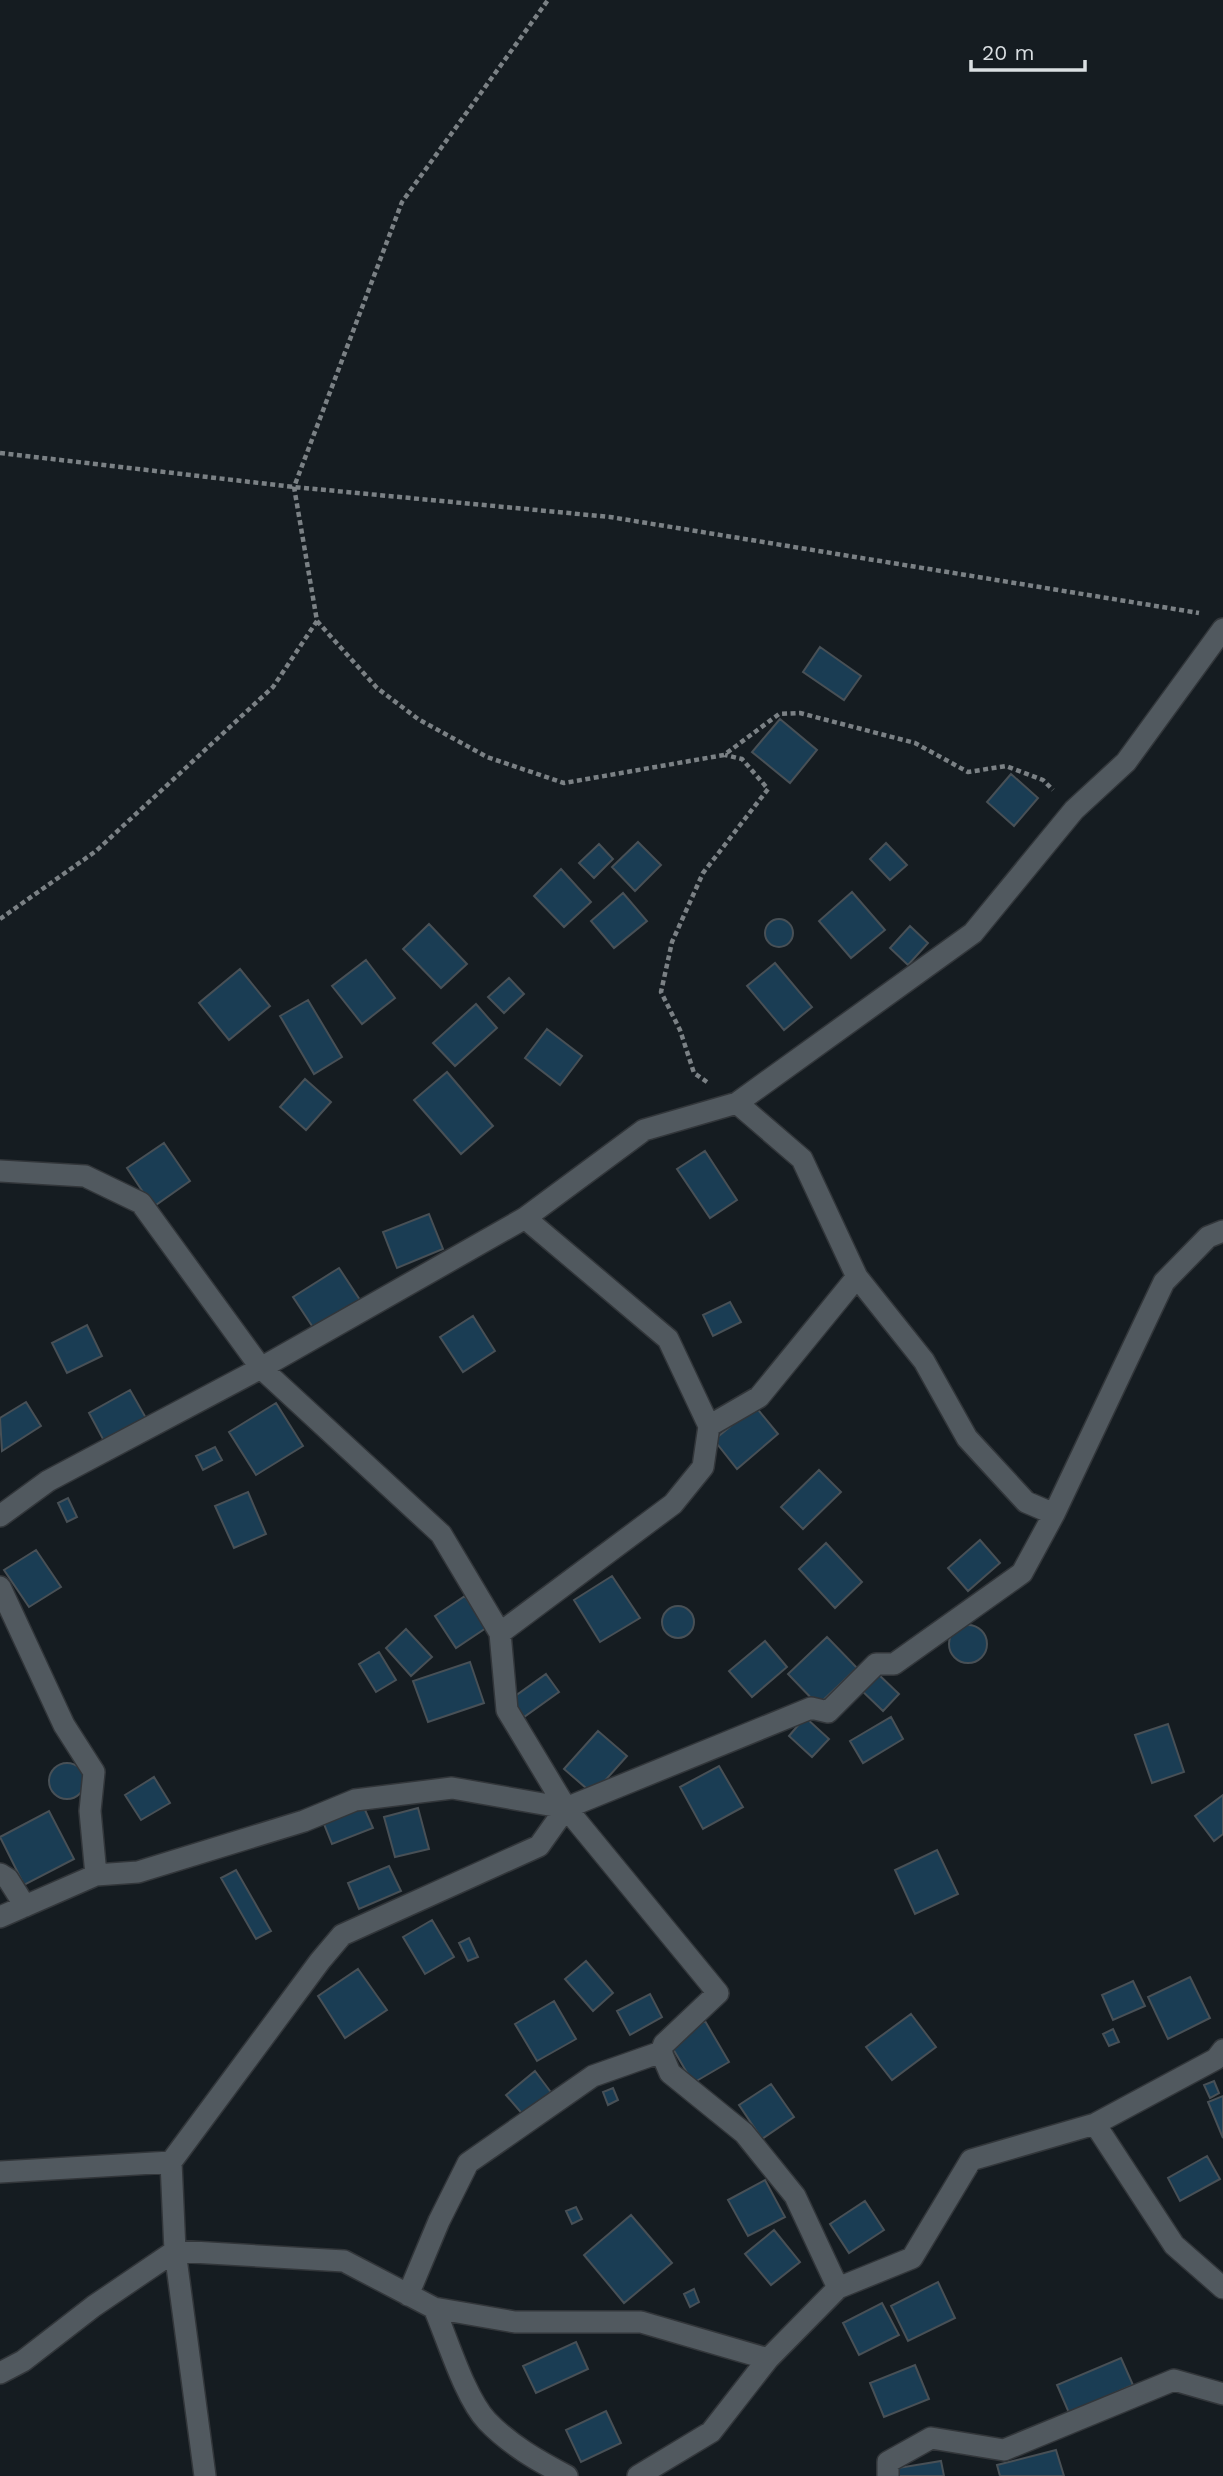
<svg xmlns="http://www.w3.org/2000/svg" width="1223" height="2476" font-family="'Work Sans',sans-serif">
	<rect width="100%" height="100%" fill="#151c21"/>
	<!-- building -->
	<path fill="#1a3d54" stroke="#485056" stroke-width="2" d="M820,647L861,676L844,700L803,672Z
		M780,719L817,750L790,783L752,752Z
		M1011,774L1038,798L1014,826L987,802Z
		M638,842L661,865L635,891L612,867Z
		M886,843L907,865L890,880L870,859Z
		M599,844L613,859L594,878L579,863Z
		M561,869L591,902L564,927L534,896Z
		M852,892L885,930L851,958L819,921Z
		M623,893L647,921L614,948L591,921Z
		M765 933a14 14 0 1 1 28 0a14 14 0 1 1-28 0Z
		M429,924L467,964L441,988L403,949Z
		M910,926L928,943L908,965L890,948Z
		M366,960L395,998L362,1024L332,986Z
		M775,963L812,1007L784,1030L747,986Z
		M240,969L270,1006L229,1040L199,1003Z
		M509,978L524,994L504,1013L488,997Z
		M308,1000L342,1057L314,1074L280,1016Z
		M476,1004L497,1028L455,1066L433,1043Z
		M547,1029L582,1056L560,1085L525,1058Z
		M447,1072L493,1126L461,1154L414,1100Z
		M305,1079L331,1102L306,1130L280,1107Z
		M164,1143L190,1181L153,1207L127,1168Z
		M705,1151L737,1200L710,1218L677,1169Z
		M429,1214L443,1249L397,1268L383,1232Z
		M339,1268L362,1303L316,1332L293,1297Z
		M730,1302L741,1322L713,1336L703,1315Z
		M473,1316L495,1351L463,1372L440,1337Z
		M87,1325L102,1356L67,1373L52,1343Z
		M130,1390L146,1418L104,1441L89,1413Z
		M26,1402L41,1426L2,1451L0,1418Z
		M276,1403L303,1446L256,1475L229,1432Z
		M755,1406L778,1434L737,1469L714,1440Z
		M215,1447L222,1460L203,1470L196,1456Z
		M819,1470L841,1492L803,1529L781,1507Z
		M248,1492L266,1534L234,1548L215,1506Z
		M68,1498L77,1517L67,1522L58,1503Z
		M980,1540L1000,1563L968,1591L948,1568Z
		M826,1543L862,1582L835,1608L799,1569Z
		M36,1550L61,1587L29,1607L4,1570Z
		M612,1576L640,1618L600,1642L574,1600Z
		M465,1596L486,1628L456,1648L435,1616Z
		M662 1622a16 16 0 1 1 32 0a16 16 0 1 1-32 0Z
		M949 1644a19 19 0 1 1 38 0a19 19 0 1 1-38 0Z
		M406,1629L432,1657L411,1676L386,1648Z
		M827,1637L857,1668L818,1705L788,1674Z
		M765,1641L787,1667L752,1697L729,1671Z
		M379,1652L396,1680L376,1692L359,1664Z
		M470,1662L484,1703L428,1722L413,1681Z
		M875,1671L899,1694L883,1711L859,1688Z
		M546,1674L559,1692L524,1717L511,1699Z
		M805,1717L829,1739L812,1757L789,1736Z
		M891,1717L903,1739L863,1763L850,1741Z
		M1168,1724L1184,1772L1152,1783L1135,1735Z
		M598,1731L627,1756L593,1794L564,1769Z
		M49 1781a18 18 0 1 1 36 0a18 18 0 1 1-36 0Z
		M719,1766L743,1807L703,1829L680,1787Z
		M154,1777L170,1803L141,1820L125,1795Z
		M1223,1795V1834L1214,1841L1195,1816Z
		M362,1803L373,1828L332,1844L322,1819Z
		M418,1808L429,1849L395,1857L384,1817Z
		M49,1811L74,1859L24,1885L0,1837Z
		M937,1850L958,1894L915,1914L895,1870Z
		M389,1866L401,1891L359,1909L348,1883Z
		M236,1870L271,1931L256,1939L221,1878Z
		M432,1920L454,1957L425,1974L403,1937Z
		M469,1938L478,1957L468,1961L459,1943Z
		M586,1961L613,1993L593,2011L565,1979Z
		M358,1969L387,2010L345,2038L318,1996Z
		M1190,1977L1210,2018L1168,2039L1148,1997Z
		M1133,1981L1145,2006L1113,2020L1102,1995Z
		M650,1994L662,2017L630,2035L617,2011Z
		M554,2001L576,2039L537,2061L515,2024Z
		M911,2014L936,2047L892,2080L866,2047Z
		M705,2021L729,2062L693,2083L669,2042Z
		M1113,2029L1119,2042L1109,2046L1103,2034Z
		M535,2071L553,2095L525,2117L506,2095Z
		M1214,2081L1219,2093L1210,2098L1204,2085Z
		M771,2084L794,2117L762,2139L739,2105Z
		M613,2088L618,2100L608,2105L603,2092Z
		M1223,2096V2138L1208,2102Z
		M1207,2156L1220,2179L1180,2201L1168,2178Z
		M765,2180L785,2217L748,2236L728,2200Z
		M865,2201L884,2230L849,2253L830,2224Z
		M576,2207L582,2219L572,2224L566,2211Z
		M631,2215L672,2263L624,2303L584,2255Z
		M774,2230L800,2262L771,2285L745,2254Z
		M938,2282L955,2318L908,2341L891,2306Z
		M694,2289L699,2302L690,2307L684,2294Z
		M882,2303L899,2335L859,2355L843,2323Z
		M576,2342L588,2369L536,2393L523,2366Z
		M1121,2358L1133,2385L1069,2413L1057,2385Z
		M915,2365L929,2399L884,2417L870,2383Z
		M606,2411L621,2443L581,2462L566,2430Z
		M1056,2450L1064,2476H1000L997,2465Z
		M941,2461L944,2476H899L898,2468Z"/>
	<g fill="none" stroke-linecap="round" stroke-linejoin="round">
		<!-- minor casing -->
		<g stroke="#32363a" stroke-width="24">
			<path id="minor" d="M737,1103L802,1159L857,1277L924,1361L967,1438L1026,1502L1054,1514L1164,1282L1208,1237L1223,1231
				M0,1171L85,1176L141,1203L261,1368L441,1534L500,1633L507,1710L566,1808L718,1993L664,2044L661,2052L593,2076L468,2163L439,2221L408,2295
				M525,1218L668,1339L709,1426
				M0,1516L48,1481L261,1368L525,1218L644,1130L737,1103L973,933L1074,810L1126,762L1223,629
				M0,1587L64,1725L94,1772L90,1811L96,1875
				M500,1633L673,1504L703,1467L709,1426L759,1397L857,1277
				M0,1874L8,1879L25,1906
				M0,1917L96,1875L138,1872L304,1821L355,1800L452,1788L566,1808
				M661,2052L670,2073L744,2133L795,2196L838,2288
				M1095,2124L1174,2245L1223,2288
				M0,2172L171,2162
				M434,2308C447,2338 465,2398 487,2421C510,2445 538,2461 567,2476
				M0,2373L23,2361L94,2306L175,2251L344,2261L434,2308L515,2322H641L768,2359L838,2288L912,2258L971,2160L1095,2124L1216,2059L1223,2050
				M205,2476L175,2251L171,2162L320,1961L342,1935L539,1846L566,1808L811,1708L828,1712L876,1664H894L1022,1573L1054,1514
				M638,2476L711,2432L768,2359
				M888,2476V2462L931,2438L1004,2450L1174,2380L1223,2394"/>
		</g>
		<!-- path -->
		<path stroke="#7b8185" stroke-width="4.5" stroke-dasharray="5 3.5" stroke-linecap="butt" d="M0,453L294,487L610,517L1199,613
			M317,621L377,688L418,719L487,757L564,783L724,755L779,714L800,713L915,743L968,772L1006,766L1043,780L1053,790
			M0,919L96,851L273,687L317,621L294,487L402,202L548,0
			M707,1082L694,1073L680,1030L661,992L672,942L703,873L768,789L742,759L725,755"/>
		<!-- minor -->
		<use href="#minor" stroke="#51595f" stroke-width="21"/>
	</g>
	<!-- scale -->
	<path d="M971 60v10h114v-10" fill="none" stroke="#dadfe2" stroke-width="3.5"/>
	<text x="982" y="60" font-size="21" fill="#dadfe2" stroke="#151c21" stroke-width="5" paint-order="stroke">20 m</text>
</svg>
